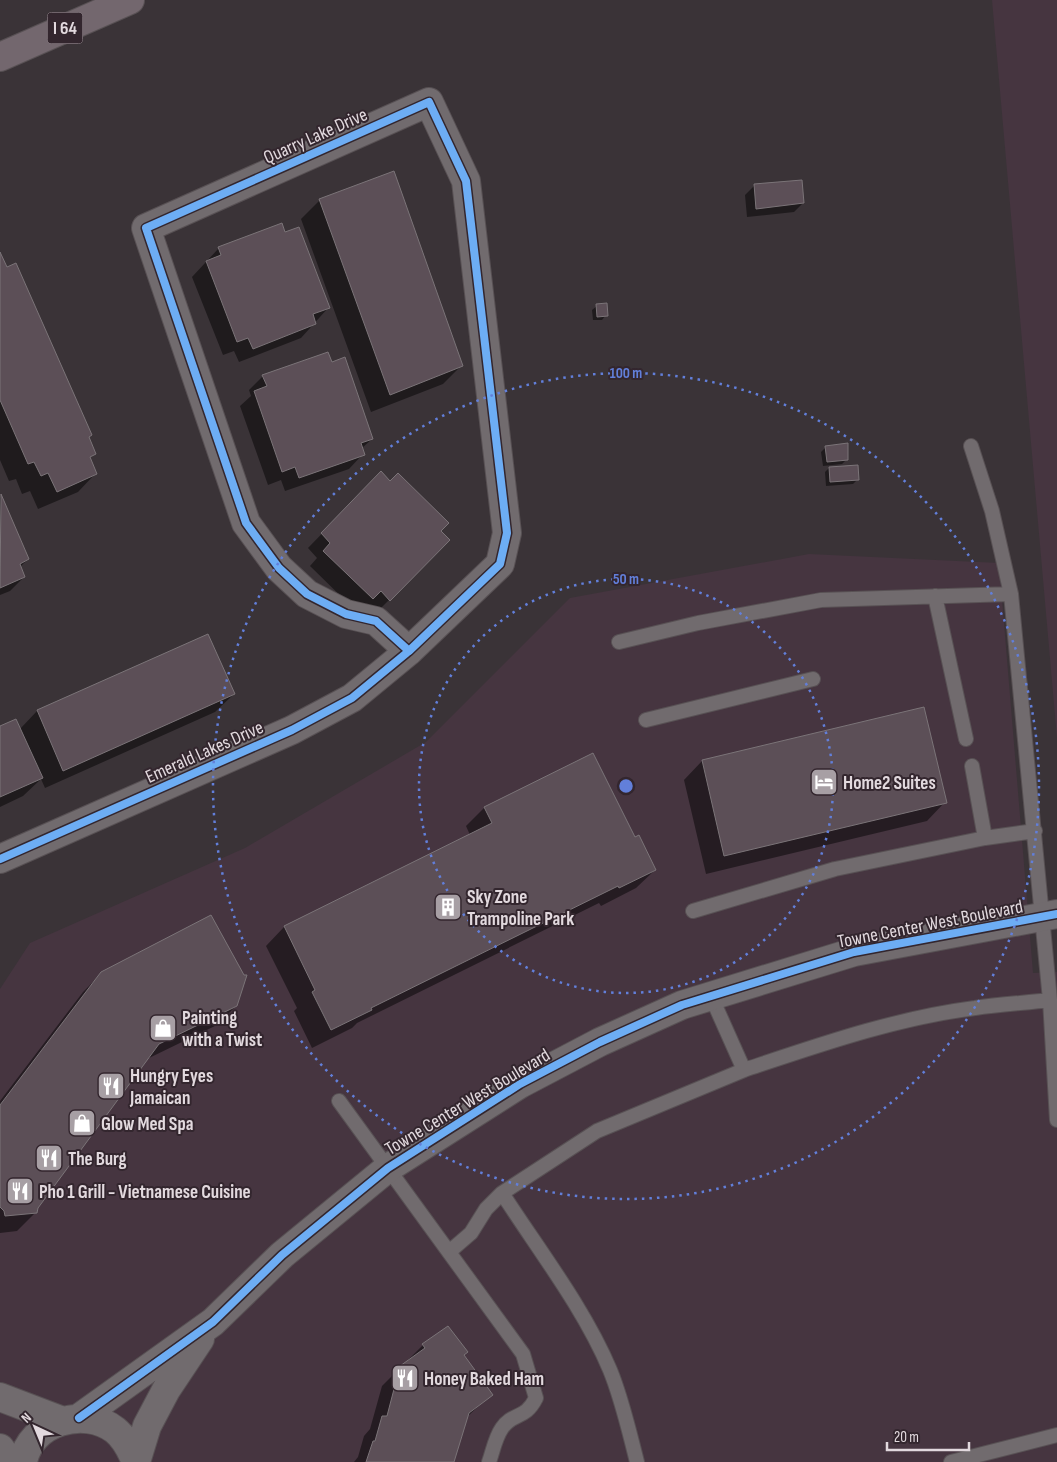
<svg xmlns="http://www.w3.org/2000/svg" width="1057" height="1462" font-family="'Sofia Sans Condensed',sans-serif">
	<rect width="100%" height="100%" fill="#3a3337"/>
	<!-- built -->
	<path fill="#463540" d="M992,0H1057V738Z
		M809,554L999,563L1033,973L1057,972V1462H0V989L30,943L245,848L426,742L570,598Z"/>
	<!-- shadow -->
	<path fill="#0007" d="M801,181L803,203L794,212L747,217L745,195L754,186Z
		M320,200L461,366L443,384L371,412L301,219Z
		M281,224L329,307L301,338L239,362L234,351L223,355L192,277L218,249Z
		M0,255L94,454L89,459L96,473L78,492L38,509L30,491L22,494L16,479L9,481L0,460Z
		M597,306L606,315L602,320H593L592,310Z
		M263,376L372,439L361,449L363,454L349,469L285,491L281,480L268,485L240,406L251,396L249,390Z
		M826,447L847,459L842,464L823,466L821,452Z
		M829,468L858,479L853,484L826,486L825,472Z
		M381,473L449,540L375,614L358,613L310,566L317,558L308,548Z
		M0,496L28,559L20,567L24,577L10,591L0,595Z
		M208,635L234,694L215,712L45,788L41,779L23,796L0,807V726L20,729L37,711Z
		M923,709L945,802L927,821L706,874L684,780L702,761Z
		M593,754L635,839L655,870L636,888L601,906L599,903L357,1023L352,1028L312,1048L294,1011L297,1008L266,946L284,927L470,835L466,826L484,808Z
		M102,973L236,1006L217,1025L147,1059L36,1208V1212L17,1231L0,1233V1101L83,992Z
		M423,1345L462,1355L491,1394L466,1418L453,1462H354L358,1457L364,1436L370,1429L382,1386Z"/>
	<!-- building -->
	<path fill="#5c4f57" stroke="#7b7478" d="M394,171L463,366L390,395L319,199Z
		M802,180L804,203L756,209L754,184Z
		M282,223L285,232L299,227L330,308L313,314L316,324L253,349L248,338L237,342L206,261L221,255L218,247Z
		M0,252L7,267L16,263L92,435L89,437L96,454L90,457L97,474L57,492L48,473L41,476L34,462L28,464L0,400Z
		M607,303L608,316L597,317L596,304Z
		M328,352L332,362L345,357L373,439L361,443L365,455L299,478L295,467L282,472L254,391L267,386L262,375Z
		M848,443V460L827,462L825,446Z
		M858,465L859,480L830,482L829,467Z
		M381,471L390,481L398,473L449,523L441,531L450,540L390,601L381,591L373,599L323,551L330,543L321,533Z
		M1,494L29,559L20,564L25,577L0,588Z
		M208,634L235,694L63,771L37,710Z
		M924,707L947,803L724,856L702,760Z
		M16,719L43,778L0,797V726Z
		M593,753L635,837L639,835L656,870L619,888L618,886L371,1008L372,1010L331,1030L312,992L315,990L284,926L492,823L484,807Z
		M211,915L244,975H247L237,1006L159,1044L38,1208L37,1213L5,1216L4,1211L0,1207V1105L101,972Z
		M448,1326L468,1352L464,1355L493,1395L469,1413L454,1462H366L373,1441H375L382,1416H387L400,1366L425,1348L422,1344Z"/>
	<g fill="none" stroke-linecap="round" stroke-linejoin="round">
		<!-- service casing -->
		<g stroke="#585154" stroke-width="16">
			<path id="service" d="M971,446L992,511L1011,594L1050,1000
				M935,596L966,739
				M619,642L698,623L821,600L1011,594
				M646,720L813,679
				M972,766L985,838
				M693,911L835,869L985,838L1035,831
				M744,1070C819,1045 896,1018 975,1008C1000,1004 1025,1003 1050,1000L1057,1120
				M339,1101L523,1354L536,1398C525,1420 513,1412 502,1428C495,1438 493,1451 489,1462
				M449,1252L471,1233L486,1209L502,1193
				M637,1462C629,1431 622,1399 610,1370C584,1308 538,1249 502,1193L597,1131L744,1070L711,996
				M951,1462L1057,1435"/>
		</g>
		<!-- minor casing -->
		<g stroke="#585154" stroke-width="30">
			<path id="minor" d="M0,859L292,730L352,698L409,651L500,564L507,533L466,181L429,102L146,228L246,523L279,568L307,594L346,614L376,621L409,651
				M0,1397L63,1421
				M79,1418L213,1322L282,1255L388,1168L520,1084L600,1042L682,1005L854,952L1057,914
				M0,1448L10,1462
				M23,1462C30,1422 84,1406 115,1430C125,1438 131,1450 136,1462
				M136,1462L147,1426L166,1390L200,1339"/>
		</g>
		<!-- motorway casing -->
		<g stroke="#585154" stroke-width="30">
			<path id="motorway" d="M0,57L130,0"/>
		</g>
		<!-- service -->
		<use href="#service" stroke="#716b6e" stroke-width="14"/>
		<!-- minor -->
		<use href="#minor" stroke="#716b6e" stroke-width="28"/>
		<!-- motorway -->
		<use href="#motorway" stroke="#73676e" stroke-width="28"/>
		<!-- cycleway casing -->
		<g stroke="#33262e" stroke-width="11">
			<path id="cycleway" d="M0,859L292,730L352,698L409,651L500,564L507,533L466,181L429,102L146,228L246,523L279,568L307,594L346,614L376,621L409,651
				M79,1418L213,1322L282,1255L388,1168L520,1084L600,1042L682,1005L854,952L1057,914"/>
		</g>
		<!-- cycleway -->
		<use href="#cycleway" stroke="#6dadf4" stroke-width="8"/>
	</g>
	<!-- distance rings -->
	<g fill="none" stroke="#627fda" stroke-width="2.5" stroke-dasharray="2.5 5">
		<circle cx="626" cy="786" r="207"/>
		<circle cx="626" cy="786" r="413"/>
	</g>
	<!-- icons -->
	<defs>
		<g id="hotel-square" transform="scale(1.4375)"><rect x="-9" y="-9" width="18" height="18" rx="4" fill="#a79fa4" stroke="#33262e"/><path d="M-6-4.5h1.5V1H6V5H4.5V3h-9V5H-6ZM-4 0a1.8 1.8 0 1 1 3.6 0ZM.5 0V-2.5h3Q6-2.5 6 0Z" fill="#fff"/></g>
		<g id="building-square" transform="scale(1.4375)"><rect x="-9" y="-9" width="18" height="18" rx="4" fill="#a79fa4" stroke="#33262e"/><path d="M-4-6H4V6H1V3H-1V6H-4ZM-2.5-4.3h1.7v1.8h-1.7ZM.8-4.3h1.7v1.8H.8ZM-2.5-1h1.7V.8h-1.7ZM.8-1h1.7V.8H.8Z" fill="#fff"/></g>
		<g id="shop-square" transform="scale(1.4375)"><rect x="-9" y="-9" width="18" height="18" rx="4" fill="#a79fa4" stroke="#33262e"/><path d="M-5-2.5h2.3a2.7 3.5 0 0 1 5.4 0H5L5.5 6h-11ZM-1.5-2.5h3a1.5 2.3 0 0 0-3 0Z" fill="#fff"/></g>
		<g id="restaurant-square" transform="scale(1.4375)"><rect x="-9" y="-9" width="18" height="18" rx="4" fill="#a79fa4" stroke="#33262e"/><path d="M-5-6h1v4h1v-4h1v4h1v-4h1v5L-1.5 .5V6h-2V.5L-5-1ZM5-6V6H3V1.5H1.5Q1.5-4 5-6Z" fill="#fff"/></g>
	</defs>
	<g fill-rule="evenodd">
		<use href="#hotel-square" x="824" y="782"/>
		<use href="#building-square" x="448" y="907"/>
		<use href="#shop-square" x="163" y="1028"/>
		<use href="#restaurant-square" x="111" y="1086"/>
		<use href="#shop-square" x="82" y="1123"/>
		<use href="#restaurant-square" x="49" y="1158"/>
		<use href="#restaurant-square" x="20" y="1191"/>
		<use href="#restaurant-square" x="405" y="1378"/>
	</g>
	<g text-anchor="middle" stroke-width="4" stroke-linejoin="round" paint-order="stroke">
		<!-- shield labels -->
		<rect fill="#33262e" stroke="#aea3a9" stroke-width="1" x="47.5" y="12.5" width="35" height="31" rx="4"/>
		<g font-size="18" font-weight="bold" fill="#e2d9de">
			<text x="65" y="34">I 64</text>
		</g>
		<!-- street labels -->
		<g font-size="19" fill="#e2d9de" stroke="#33262e">
			<text transform="translate(315 135) rotate(-24)" y="7">Quarry Lake Drive</text>
			<text transform="translate(204 751) rotate(-24)" y="7">Emerald Lakes Drive</text>
			<text transform="translate(930 923) rotate(-11)" y="7">Towne Center West Boulevard</text>
			<text transform="translate(467 1101) rotate(-31)" y="7">Towne Center West Boulevard</text>
		</g>
		<!-- poi labels -->
		<g font-size="19" font-weight="bold" fill="#e2d9de" stroke="#33262e" text-anchor="start">
			<text x="843" y="789">Home2 Suites</text>
			<text x="467" y="903">Sky Zone<tspan x="467" dy="22">Trampoline Park</tspan></text>
			<text x="182" y="1024">Painting<tspan x="182" dy="22">with a Twist</tspan></text>
			<text x="130" y="1082">Hungry Eyes<tspan x="130" dy="22">Jamaican</tspan></text>
			<text x="101" y="1130">Glow Med Spa</text>
			<text x="68" y="1165">The Burg</text>
			<text x="39" y="1198">Pho 1 Grill - Vietnamese Cuisine</text>
			<text x="424" y="1385">Honey Baked Ham</text>
		</g>
	</g>
	<circle cx="626" cy="786" r="8" fill="#627fda" stroke="#33262e" stroke-width="2.5"/>
	<g font-size="15" text-anchor="middle" font-weight="bold" fill="#627fda" stroke="#33262e" stroke-width="4" stroke-linejoin="round" paint-order="stroke">
		<text x="626" y="378">100 m</text>
		<text x="626" y="584">50 m</text>
	</g>
	<!-- north arrow -->
	<g transform="translate(35 1427) rotate(316)" stroke="#33262e" stroke-width="4" paint-order="stroke">
	<path d="M0-4L9 19L0 12L-9 19Z" fill="#e2d9de"/>
	<text y="-8" font-size="14" font-weight="bold" text-anchor="middle" fill="#e2d9de">N</text>
	</g>
	<!-- scale -->
	<path d="M887 1442v8h82v-8" fill="none" stroke="#e2d9de" stroke-width="2.5"/>
	<text x="894" y="1442" font-size="15" fill="#e2d9de" stroke="#33262e" stroke-width="4" paint-order="stroke">20 m</text>
</svg>
